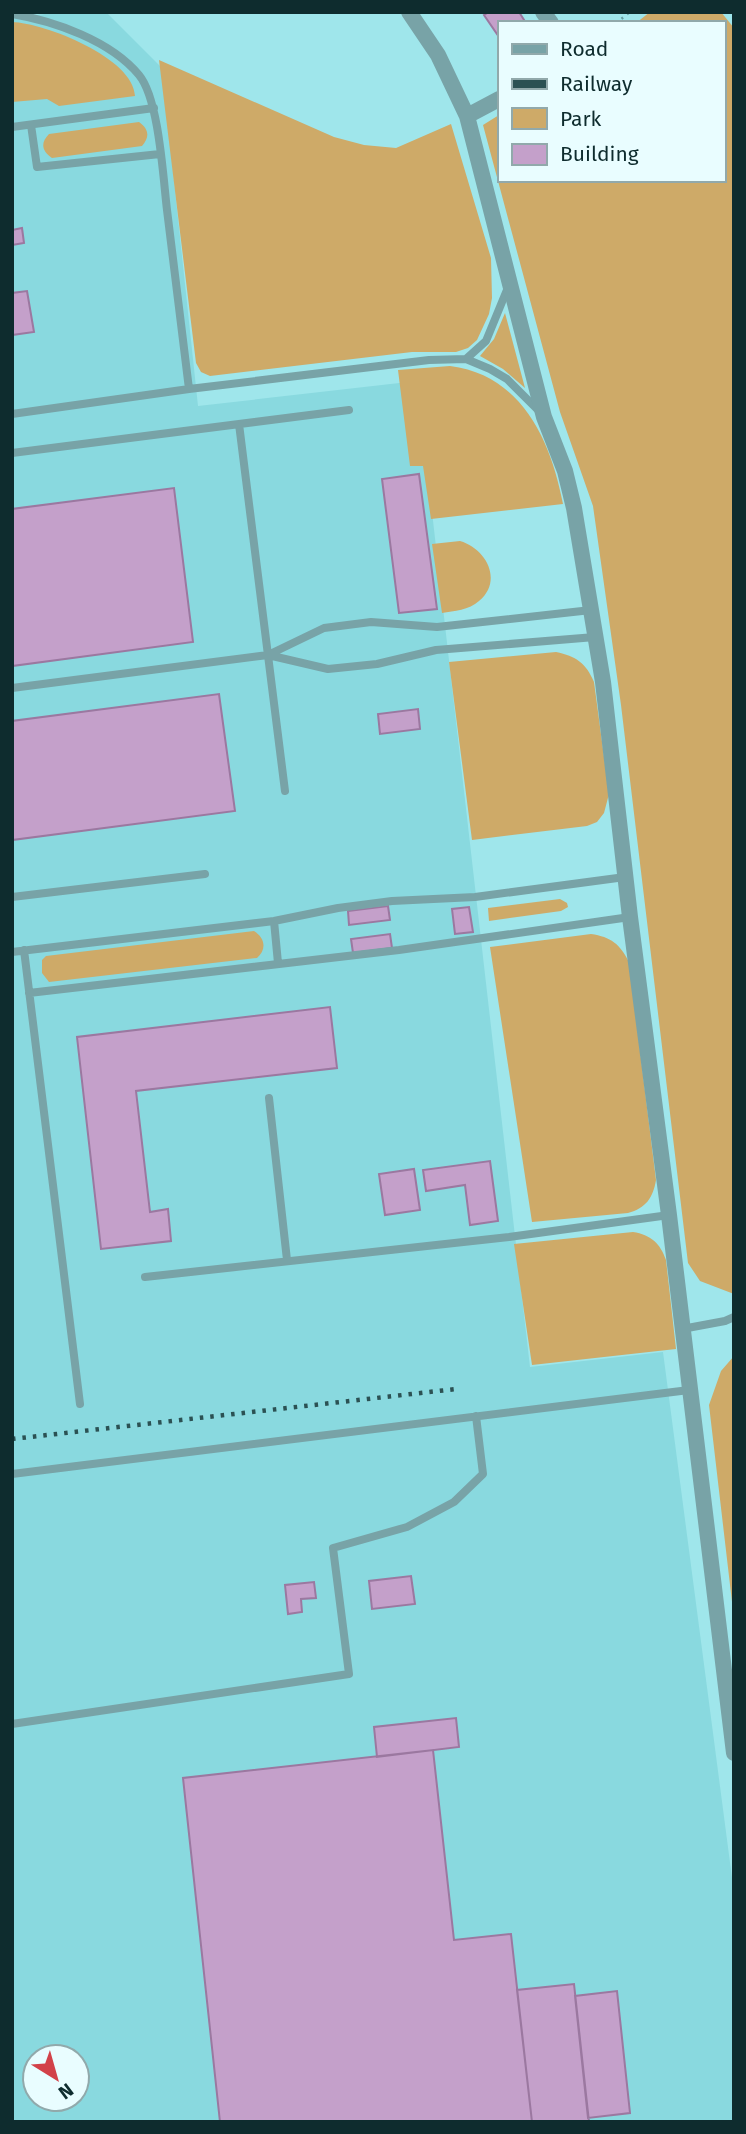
<svg xmlns="http://www.w3.org/2000/svg" width="746" height="2134" font-family="'Fira Sans',sans-serif">
	<rect width="100%" height="100%" fill="#9fe6eb"/>
	<!-- built -->
	<path fill="#89d9df" fill-rule="evenodd" d="M58,12H106L162,68L198,406L417,381L530,1367L663,1352L734,1893V2122H12V19ZM35,2057H77V2099H35Z"/>
	<!-- green -->
	<path fill="#ceaa68" d="M650,12H721L734,28V1294L700,1281L688,1263L621,705L593,506L560,412L483,125L499,115V180H723V23H636Z
		M12,22C45,23 134,58 135,96L59,106L47,99L12,102Z
		M159,60L334,137L364,145L396,148L451,124L491,258L492,298L489,314L477,340L468,348L456,352H412L210,376L201,372L196,363Z
		M139,122C149,129 150,137 142,146L52,158C42,151 40,143 49,134Z
		M505,313L525,388L503,369L480,356L494,339Z
		M450,366C522,375 551,441 563,504L431,519L423,466H410L398,370Z
		M460,541C487,549 503,581 479,601C469,610 454,611 442,613L432,544Z
		M556,652C576,656 586,663 594,682L609,794L604,813L597,822L587,826L472,840L449,662Z
		M560,899L567,903L568,907L561,911L489,921L488,908Z
		M254,931C265,938 267,949 257,958L49,982L42,973V960L46,956Z
		M591,934C611,937 620,944 629,962L656,1180C653,1198 646,1208 628,1213L532,1222L490,947Z
		M633,1232C651,1235 660,1243 666,1260L676,1349L532,1365L514,1244Z
		M734,1356V1619L709,1405L721,1371Z"/>
	<!-- building -->
	<path fill="#c4a0ca" stroke="#9b78a0" stroke-width="2" d="M489,12H519L526,23H499V37L484,15Z
		M22,228L24,243L12,245V230Z
		M27,291L34,332L12,335V293Z
		M419,474L437,609L399,613L382,479Z
		M174,488L193,642L12,666V509Z
		M219,694L235,811L12,840V721Z
		M418,709L420,729L380,734L378,714Z
		M388,906L390,920L349,925L348,911Z
		M469,907L473,932L455,934L452,909Z
		M390,934L392,948L353,953L351,939Z
		M330,1007L337,1068L136,1091L150,1212L168,1209L171,1241L101,1249L77,1037Z
		M490,1161L498,1221L470,1225L465,1185L426,1191L423,1170Z
		M414,1169L420,1210L385,1215L379,1174Z
		M411,1576L415,1604L372,1609L369,1581Z
		M314,1582L316,1598L301,1599L302,1612L288,1614L285,1585Z
		M456,1718L459,1747L377,1757L374,1727Z
		M433,1750L454,1940L511,1934L532,2122H220L183,1778Z
		M574,1984L589,2122H532L517,1990Z
		M617,1991L630,2113L588,2118L575,1996Z"/>
	<g fill="none" stroke-linecap="round" stroke-linejoin="round">
		<!-- path -->
		<path stroke="#669ea1" stroke-width="2.5" stroke-dasharray="2 5" stroke-linecap="butt" d="M616,23L630,12"/>
		<!-- lane -->
		<path stroke="#78a3a7" stroke-width="8" d="M12,14C55,21 111,41 139,75C159,99 163,177 167,210C174,270 182,329 189,389
			M31,125L37,167L160,154
			M12,127L154,108
			M466,359L486,341L509,285
			M12,414L189,389L429,360L466,359L490,369L507,379L538,410
			M239,424L285,791
			M12,453L349,410
			M268,655L328,669L377,664L436,650L595,637
			M12,688L268,655L324,628L371,622L437,627L591,610
			M12,897L205,874
			M274,921L278,963
			M24,950L80,1404
			M12,952L274,921L338,908L392,901L475,897L625,877
			M29,993L399,950L630,917
			M269,1098L287,1260
			M145,1277L509,1237L669,1215
			M682,1329L725,1321L734,1317
			M12,1474L689,1390
			M12,1724L349,1674L333,1548L407,1527L454,1502L483,1474L476,1416"/>
		<!-- street -->
		<path stroke="#78a3a7" stroke-width="16" d="M409,12L438,55L467,116L544,417L565,471L574,508L603,682L630,917L669,1215L734,1753
			M543,12L551,23
			M467,116L499,99"/>
		<!-- rail -->
		<path stroke="#2b5153" stroke-width="4.5" stroke-dasharray="3.5 7" stroke-linecap="butt" d="M12,1439L456,1389"/>
	</g>
	<!-- border -->
	<rect width="746" height="2134" fill="none" stroke="#0e2c2e" stroke-width="28"/>
	<!-- legend -->
	<rect x="498" y="21" width="228" height="161" fill="#e9fdff" stroke="#91a9ab" stroke-width="2"/>
	<rect x="512" y="44" width="35" height="10" fill="#78a3a7" stroke="#91a9ab" stroke-width="2"/>
	<text x="560" y="56" font-size="21" fill="#0e2c2e">Road</text>
	<rect x="512" y="79" width="35" height="10" fill="#2b5153" stroke="#91a9ab" stroke-width="2"/>
	<text x="560" y="91" font-size="21" fill="#0e2c2e">Railway</text>
	<rect x="512" y="108" width="35" height="21" fill="#ceaa68" stroke="#91a9ab" stroke-width="2"/>
	<text x="560" y="126" font-size="21" fill="#0e2c2e">Park</text>
	<rect x="512" y="144" width="35" height="21" fill="#c4a0ca" stroke="#91a9ab" stroke-width="2"/>
	<text x="560" y="161" font-size="21" fill="#0e2c2e">Building</text>
	<!-- north arrow -->
	<g transform="translate(56 2078) rotate(143)"><circle r="33" fill="#e9fdff" stroke="#91a9ab" stroke-width="2"/>
	<path d="M0-5L12 26L0 18L-12 26Z" fill="#d24249"/>
	<text y="-10" font-size="19" font-weight="bold" text-anchor="middle" fill="#0e2c2e">N</text>
	</g>
</svg>
